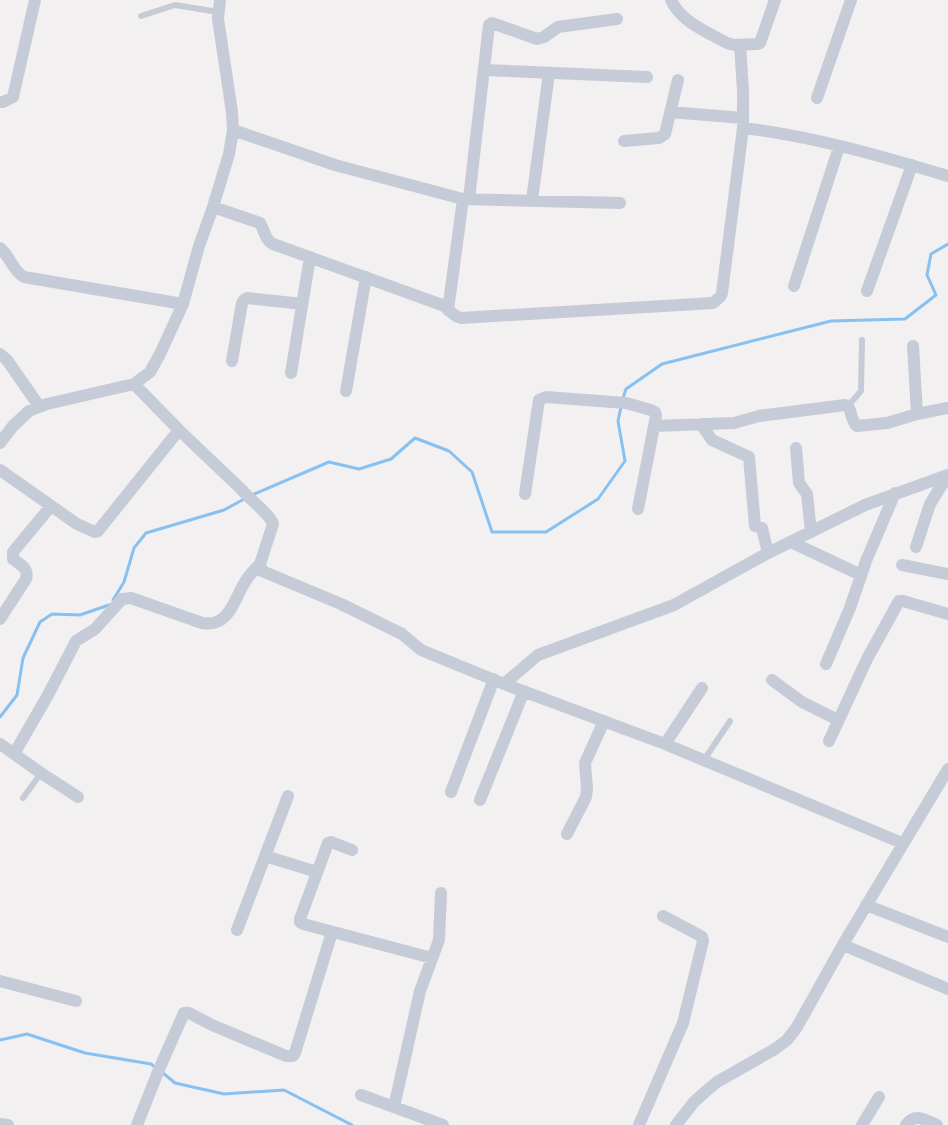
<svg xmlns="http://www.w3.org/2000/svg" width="948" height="1125" font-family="Raleway,sans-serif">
	<rect width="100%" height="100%" fill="#f2f0f0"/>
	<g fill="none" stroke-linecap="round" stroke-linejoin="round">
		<!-- stream -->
		<path stroke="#87c1f1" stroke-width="3" d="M623,398L626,389L662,364L831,321L905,319L936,295L927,275L931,254L948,244
			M252,495L329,462L359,469L391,459L415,438L449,451L472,472L492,532H546L598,499L625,461L618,421L621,407
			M113,600L124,582L134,548L146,533L224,510L246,498
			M0,717L17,695L23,658L40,622L52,614L80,615L109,605
			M0,1040L27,1034L85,1053L151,1064L155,1067
			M163,1073L175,1083L224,1094L284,1090L352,1125"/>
		<!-- service -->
		<path stroke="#c6cbd8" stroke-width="6" d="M141,16L175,5L218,12
			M848,406L861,391L862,340
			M704,760L730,721
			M23,798L41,773"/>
		<!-- minor -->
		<path stroke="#c6cbd8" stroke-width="12" d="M671,0C681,22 707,32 727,43L734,45L757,44L760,43L775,0
			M484,70L647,77
			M817,98L851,0
			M0,102H3L13,97L35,0
			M670,112L743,118
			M743,128C812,136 881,156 948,176
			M233,130L335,165L463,199L620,203
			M624,141L659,138L665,134L678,80
			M469,199L489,25L492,23L537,39L544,37L558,27L617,19
			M532,200L549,73
			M213,207L260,223C265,231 264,239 273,244L442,305C450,309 452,316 461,318L713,303L720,297L722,293L743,128V90L740,45
			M0,248C10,256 12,270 24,277L183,304
			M794,286L839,147
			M867,291L912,165
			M448,310L463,199
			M913,346L917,414
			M0,354L7,360L39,406
			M232,361L242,303L244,300L247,298L302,304
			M291,373L310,257
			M134,384L179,430L241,489C249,499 270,514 273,524L260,564L262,571L341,604L402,634L421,650L504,684L665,744L902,843
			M346,391L366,277
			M701,424L712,440L749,457L755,526L762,528L768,553
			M654,426L734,423L759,416L845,405L848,406C852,412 851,422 857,426L887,423L917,414L948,408
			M0,443L13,426L29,411L47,404L134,384L150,372L160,354L183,304L199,246L213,207L229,154L233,130L232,112L218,19L220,0
			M796,448L799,483L807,494L811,532
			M0,470L77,524L95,532L98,531L179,430
			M525,494L539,400L546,397L626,403L651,410L655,412L656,416L638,509
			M791,542L861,575
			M916,547L930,504L948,475
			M902,565L948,574
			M0,619L26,579C29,568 21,565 13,559V552L51,506
			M826,664L850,608L866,561L895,493
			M772,680L802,702L838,720
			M504,684L538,655L674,605L768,553L865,505L948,475
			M829,741L867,659L899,601H903L948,614
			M0,744L41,773L78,797
			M665,744L702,688
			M14,754L48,695L76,641L95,629L122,599L131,598L202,623C231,628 234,597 247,579C250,574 255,569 260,564
			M451,792L494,679
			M480,800L524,691
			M567,834L586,797L587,789L585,763L604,721
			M352,850L331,842L328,843L300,919V922L303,924L432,958
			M265,856L317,872
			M866,905L948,937
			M237,930L288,796
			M843,945L948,989
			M0,981L76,1001
			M361,1095L443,1125
			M394,1107L420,991L439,940L441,893
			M0,1124L8,1125
			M137,1125L160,1067L184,1013H189L212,1025L286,1056H293L295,1053L332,932
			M639,1125L683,1023L703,941L702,937L699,935L663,916
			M676,1125L694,1102L705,1092L717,1082L775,1049L787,1040L797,1027L845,941L948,769
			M862,1125L879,1097
			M906,1125C915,1112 925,1120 937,1125"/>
	</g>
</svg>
